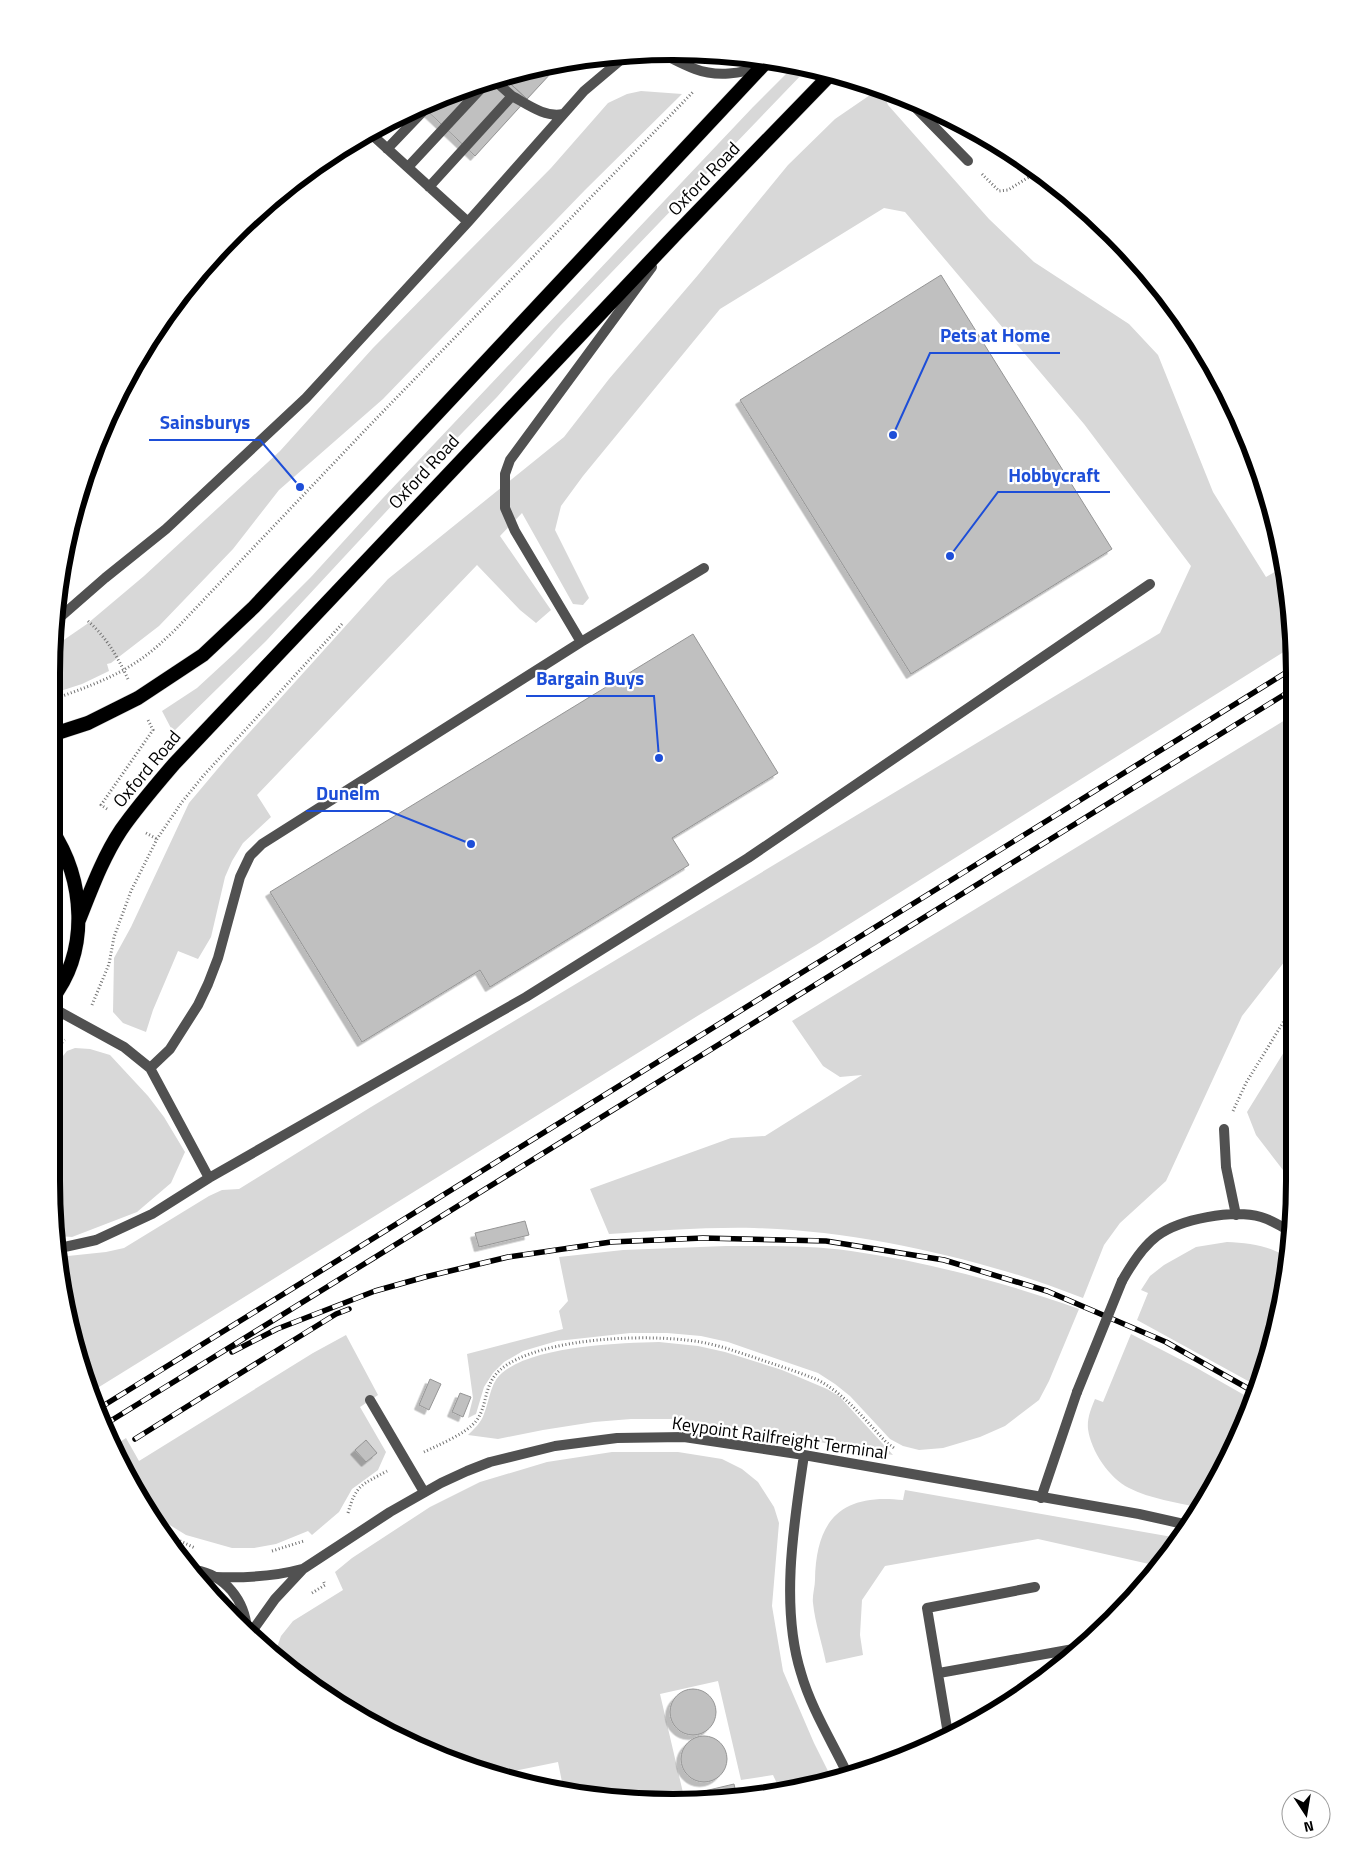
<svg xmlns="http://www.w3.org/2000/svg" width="1346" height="1854" font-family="'Titillium Web',sans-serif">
	<defs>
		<filter id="shadow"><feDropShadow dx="-4.5" dy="4.5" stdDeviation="0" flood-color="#0004"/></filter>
	</defs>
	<rect width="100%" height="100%" fill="#fff"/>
	<!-- green -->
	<path fill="#d8d8d8" d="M794,66L807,69L560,326L497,397L396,501L266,641L173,732L162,711L197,688L235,653L311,577L383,498L753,107Z
		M882,89L888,105L989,219L1034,262L1129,324L1158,355L1213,492L1266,577L1283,567L1289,592L1290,648L816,945L699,1015L91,1392L73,1342L61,1253L68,1256L106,1252L124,1248L209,1196L222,1190L239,1189L371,1107L1160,633L1191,566L1084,424L905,212L884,208L720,309L583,476L561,506L555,530L589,598L583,605L573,604L522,513L500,536L551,610L536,623L520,610L477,565L257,795L271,817L243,843L232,861L225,877L211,937L198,959L178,951L153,1010L146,1032L123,1023L113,1012L114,958L131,927L189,803L231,753L388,579L564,437L609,379L698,275L788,165L835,119L870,95Z
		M641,91L682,94L585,190L383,399L279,490L233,549L159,626L111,663L107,664L109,671L82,684L51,694V673L55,646L87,624L144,576L280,451L373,348L551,168L608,103L627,94Z
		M1290,717L1292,952L1242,1016L1166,1181L1120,1223L1104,1245L1083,1298C1058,1289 1033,1279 1008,1272C927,1248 838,1230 754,1228C705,1227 657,1231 609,1234L590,1189L731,1138L765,1136L862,1075L840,1077L823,1066L792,1021Z
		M1292,1039L1293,1183L1256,1135L1247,1112Z
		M75,1048L90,1049L110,1055L148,1096L164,1117L185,1152L171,1183L137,1212L72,1237L59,1236L51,1181V1071L67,1051Z
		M1227,1242C1248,1243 1269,1245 1286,1257L1262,1381L1259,1387L1137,1320L1148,1293L1141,1290L1150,1276L1164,1265L1196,1247Z
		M726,1246C768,1246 810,1245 851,1251C928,1262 1006,1283 1079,1309L1049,1381L1039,1400L1005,1426L980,1437L943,1448L919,1450L903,1446L890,1439L850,1396L835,1384L818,1373L728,1342L701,1336L667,1333H630L557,1341L523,1351L504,1362L493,1373L484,1387L476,1414L468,1418L473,1398L467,1354L563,1329L559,1311L568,1301L559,1257L623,1250Z
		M1131,1334L1195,1367L1253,1400L1212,1492L1200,1508C1177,1502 1150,1499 1129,1488C1109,1478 1091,1451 1088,1429C1087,1418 1091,1409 1095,1399L1103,1402Z
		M346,1335L378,1395L360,1407L386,1452L378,1470L352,1489L339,1512L312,1535L308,1531L276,1544L254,1548H232L186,1535L147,1511L115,1456L112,1447L126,1438L139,1461L313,1353Z
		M659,1342L698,1346L725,1352L782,1370L827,1389L839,1396L893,1455L757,1431L678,1419H631L594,1422L543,1430L498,1439L468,1435C474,1429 481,1423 484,1414C490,1400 490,1383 502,1373C533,1346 619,1343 659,1342Z
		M612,1452H678L722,1459L742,1469L758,1482L774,1507L779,1523L772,1606L783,1671L814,1743L831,1777L780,1790L773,1775L741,1780L718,1681L660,1694L684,1797H592L564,1792L558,1762L494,1775L398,1739L274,1656L281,1636L293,1621L343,1590L335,1572L352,1558L430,1507L480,1482L547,1462Z
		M905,1490L1178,1538L1158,1566L1038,1539L885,1566L862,1600L860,1635L863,1655L826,1663C822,1643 815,1623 813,1603C812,1596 815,1587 815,1580C816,1519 842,1493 903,1500Z"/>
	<!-- building -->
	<path fill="#c0c0c0" stroke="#959595" filter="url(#shadow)" d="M547,67L552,72L527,99L502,76L512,73Z
		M502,76L527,99L475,156L422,106Z
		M941,275L1112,549L911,674L740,400Z
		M693,634L778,773L672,838L689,865L490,987L480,970L362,1042L270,892Z
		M525,1221L529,1235L479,1247L475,1233Z
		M430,1379L441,1384L429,1410L419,1405Z
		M460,1393L471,1397L463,1417L452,1412Z
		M366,1440L377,1453L366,1462L355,1450Z
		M670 1712a23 23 0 1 1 46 0a23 23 0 1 1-46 0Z
		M681 1759a23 23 0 1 1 46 0a23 23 0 1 1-46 0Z
		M734,1784L737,1797H697L696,1793Z"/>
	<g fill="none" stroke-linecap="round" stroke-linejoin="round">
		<!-- trunk casing -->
		<g stroke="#dbdbdb" stroke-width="15">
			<path id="trunk" d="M51,735L88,723L138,698L203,655L254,607L373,482L768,60
				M79,920C91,890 103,857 121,830C137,807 156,785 174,764L676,234L831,74
				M51,1000C90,951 85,880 51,829"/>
		</g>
		<!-- path -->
		<path stroke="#737373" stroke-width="3" stroke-dasharray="1 2.5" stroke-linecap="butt" d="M982,174L999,191L1008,190L1037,172
			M88,621C107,638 117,656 128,679
			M51,700C82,689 114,678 141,659C153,651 163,641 174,631L371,424L694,91
			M107,809L101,805L153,730L147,718
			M146,833L157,839
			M92,1005L109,964L114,937L131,891L157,839L182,802L204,775L342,624
			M51,1051L65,1040
			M1233,1111L1246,1083L1292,1008
			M424,1452C438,1445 466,1434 476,1421C488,1406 483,1385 500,1370C539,1336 661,1332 710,1344C724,1347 737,1352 750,1356C773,1364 796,1371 818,1380C846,1395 865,1420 887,1443L894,1448
			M348,1513C356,1484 362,1485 387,1471
			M161,1532L195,1548
			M272,1551L304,1541
			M312,1593L325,1585L323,1580"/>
		<!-- service -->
		<path stroke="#515151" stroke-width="10" d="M663,54C673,59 684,65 695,69C716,77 742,74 761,66
			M493,79L512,96
			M909,101L968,161
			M370,133L468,222
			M387,149L431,103
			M408,167L488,81
			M429,187L512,96C527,104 545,118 563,114
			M58,619L105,578L166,529L306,398L468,222L584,91L629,53
			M581,642L515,531L505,508V474L510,460L652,267
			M51,1007L124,1047L150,1068L209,1178
			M150,1068L170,1049L198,1005L208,984L218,958L240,877L250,856L262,844L581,642L704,568
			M1224,1129L1226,1167L1236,1215
			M60,1248L96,1240L152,1214L209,1178L526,997L748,858L1150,584
			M1122,1281C1131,1265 1142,1247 1157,1236C1180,1219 1233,1209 1261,1217C1272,1220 1281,1226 1291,1232
			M370,1400L424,1492
			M1041,1498L1077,1392
			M939,1673L1079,1648
			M948,1734L927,1608L1035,1587"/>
		<!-- minor -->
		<path stroke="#515151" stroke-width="10" d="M804,1455C794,1523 780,1606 801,1673C811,1708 831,1740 847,1773
			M215,1577C245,1578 273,1577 302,1569
			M250,1634L275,1599L303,1569L390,1512L441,1483L467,1471L490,1462L555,1446L617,1438L684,1437L804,1455L1139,1514L1188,1525"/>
		<!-- tertiary -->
		<path stroke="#515151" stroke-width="10" d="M195,1570C225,1575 245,1600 247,1630"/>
		<!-- trunk -->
		<use href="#trunk" stroke="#000" stroke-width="14"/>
		<!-- rail casing -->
		<g stroke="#000" stroke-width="5.5">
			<path id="rail" d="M232,1352L277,1329L375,1291L425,1277L508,1257L611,1242L703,1238L826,1241L944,1260L1047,1291L1166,1342L1256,1393
				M98,1409L1290,670
				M104,1425L1290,691
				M135,1439L289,1343L336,1314L349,1309"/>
		</g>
		<!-- rail -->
		<use href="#rail" stroke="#fff" stroke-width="4" stroke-dasharray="11" stroke-linecap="butt"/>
		<!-- service-bridge -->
		<path stroke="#515151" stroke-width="10" d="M1077,1392L1122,1281"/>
	</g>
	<g text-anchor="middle" stroke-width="4.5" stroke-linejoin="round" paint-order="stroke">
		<!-- street labels -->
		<g font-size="18" fill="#000" stroke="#fff">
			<text transform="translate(704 179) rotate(-46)" y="6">Oxford Road</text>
			<text transform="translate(424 472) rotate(-47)" y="6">Oxford Road</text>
			<text transform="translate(147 769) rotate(-50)" y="6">Oxford Road</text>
			<text transform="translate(780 1438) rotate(8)" y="6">Keypoint Railfreight Terminal</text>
		</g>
	</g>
	<!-- crop -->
	<path d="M0 0H1346V1854H0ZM673 60H673A613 613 0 0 1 1286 673V1181A613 613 0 0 1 673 1794H673A613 613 0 0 1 60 1181V673A613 613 0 0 1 673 60Z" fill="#fff" fill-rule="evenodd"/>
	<path fill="none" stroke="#000" stroke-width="6" d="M673 60H673A613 613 0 0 1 1286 673V1181A613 613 0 0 1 673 1794H673A613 613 0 0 1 60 1181V673A613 613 0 0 1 673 60Z"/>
	<!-- callouts -->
	<path fill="none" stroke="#1d4ed8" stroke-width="2" d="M893 435L930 353H1060M300 487L260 440H149M950 556L998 492H1110M659 758L654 696H526M471 844L389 811H306"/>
	<g fill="#1d4ed8" stroke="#fff" stroke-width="2">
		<circle cx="893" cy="435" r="5"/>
		<circle cx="300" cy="487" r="5"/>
		<circle cx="950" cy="556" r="5"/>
		<circle cx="659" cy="758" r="5"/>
		<circle cx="471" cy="844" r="5"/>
	</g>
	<g font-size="19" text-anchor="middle" font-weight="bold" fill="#1d4ed8" stroke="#fff" stroke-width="4.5" stroke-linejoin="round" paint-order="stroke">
		<text x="995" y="342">Pets at Home</text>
		<text x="205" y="429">Sainsburys</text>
		<text x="1054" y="482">Hobbycraft</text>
		<text x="590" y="685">Bargain Buys</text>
		<text x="348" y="800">Dunelm</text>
	</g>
	<!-- north arrow -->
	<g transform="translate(1306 1814) rotate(168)"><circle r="24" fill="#ffffff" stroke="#999999"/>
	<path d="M0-4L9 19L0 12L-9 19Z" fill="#000000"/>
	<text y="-8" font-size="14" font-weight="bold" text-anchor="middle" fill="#000000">N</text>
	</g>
</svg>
